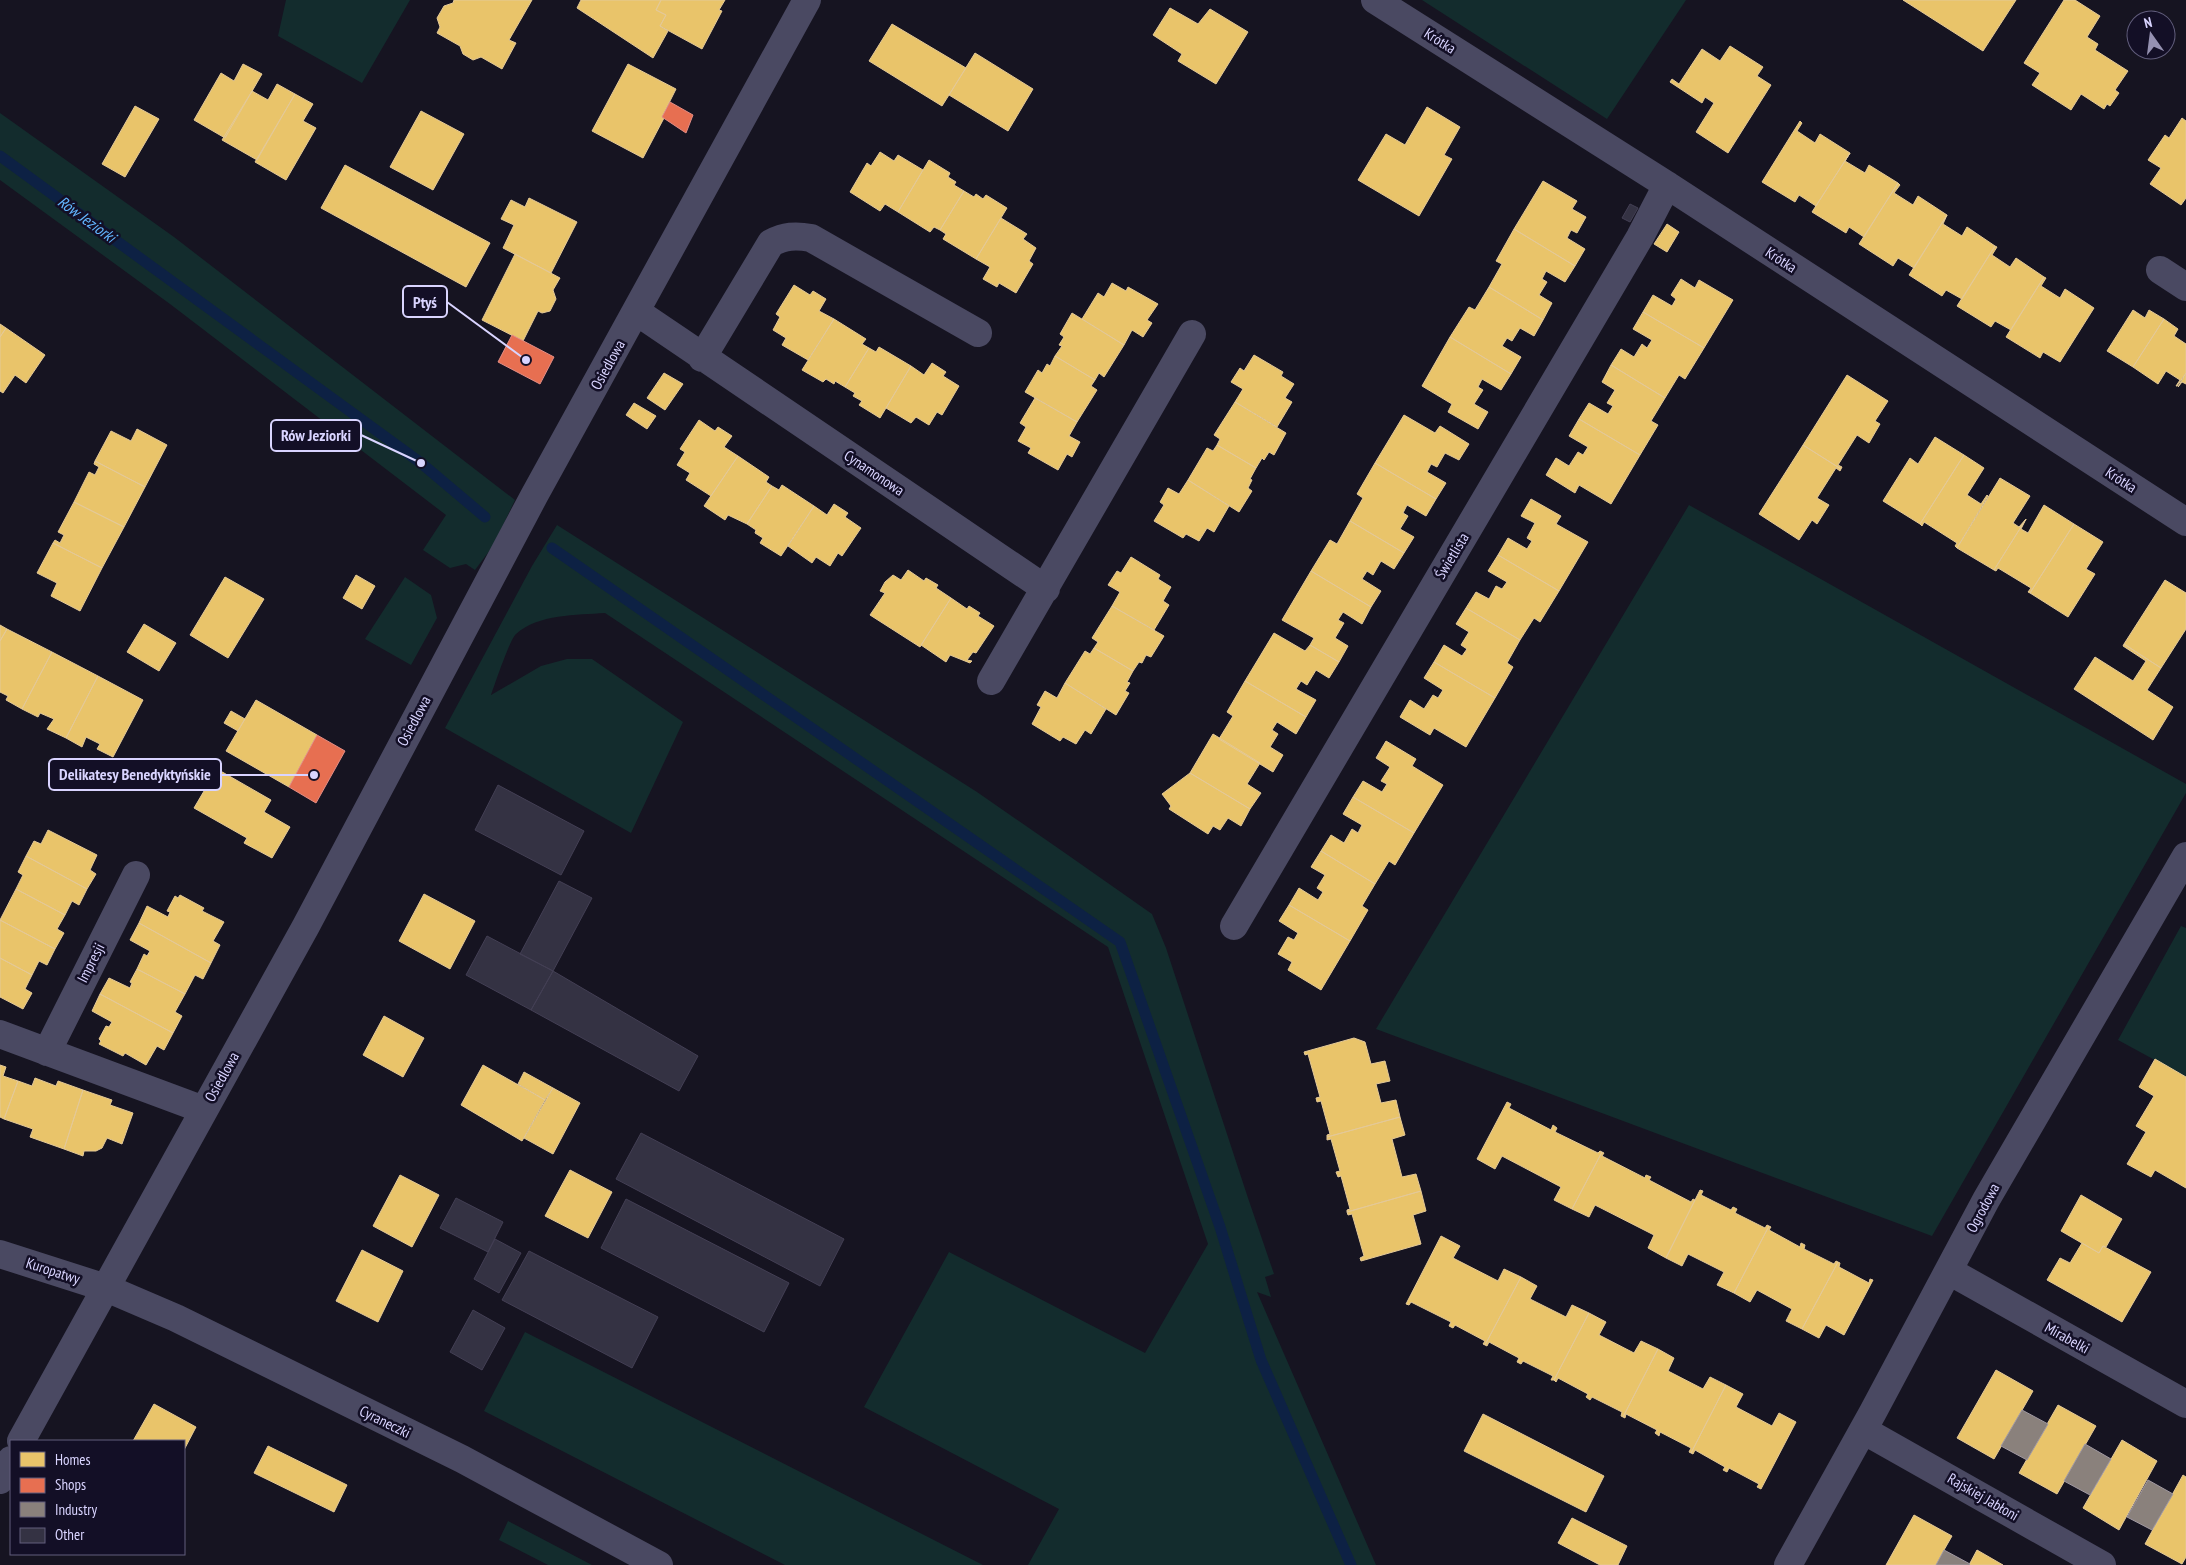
<svg xmlns="http://www.w3.org/2000/svg" width="2186" height="1565" font-family="'PT Sans Narrow',sans-serif">
	<rect width="100%" height="100%" fill="#161421"/>
	<!-- green -->
	<path fill="#132c2d" d="M286,0H410L362,83L278,36Z
		M1422,0H1686L1607,119Z
		M0,113L174,237L515,500L493,546L475,570L466,564L450,568L423,550L446,515L170,304L0,180Z
		M1689,505L2186,784V793L1932,1236L1376,1029Z
		M557,525L977,792L1065,853L1152,914L1166,948L1248,1198L1274,1274L1265,1277L1271,1297L1257,1292L1376,1565H1028L1059,1509L864,1407L949,1252L1145,1353L1208,1244L1108,947L605,613C577,615 538,614 516,634C510,639 495,684 491,695L541,666L567,659H592L683,722L631,833L445,728L532,566Z
		M405,577L431,595L437,618L411,665L365,639Z
		M2181,926L2186,928V1077L2118,1040Z
		M525,1332L983,1565H785L484,1411Z
		M508,1521L592,1565H548L499,1540Z"/>
	<!-- homes -->
	<path fill="#e9c46a" stroke="#e4c997" d="M454,0H532L509,40L516,43L502,69L481,57L473,60L463,54L460,46L437,33L440,27L437,18L444,6L453,3Z
		M581,0H661L656,10L666,15L660,26L668,31L653,58L577,8Z
		M661,0H725L719,10L722,11L702,49L660,26L666,15L656,10Z
		M1903,0H2016L1983,51Z
		M2064,0H2075L2100,16L2087,37L2098,44L2095,50L2128,71L2115,90L2119,93L2110,106L2107,104L2104,109L2081,94L2071,110L2032,85L2040,73L2024,63Z
		M1170,8L1198,24L1210,9L1248,32L1216,84L1178,61L1182,54L1153,35Z
		M892,24L966,68L942,106L869,61Z
		M1730,46L1763,67L1757,76L1771,85L1728,153L1696,132L1714,103L1705,97L1702,103L1670,82L1672,79L1679,84L1702,49L1720,61Z
		M975,53L1033,89L1008,131L949,95Z
		M243,64L262,74L225,138L194,120L221,73L234,81Z
		M628,64L676,89L662,117L664,118L643,158L592,131Z
		M277,84L295,94L257,160L222,140L252,91L268,100Z
		M295,94L313,104L303,121L316,128L286,180L255,162Z
		M135,106L159,119L125,177L102,164Z
		M1427,107L1460,127L1444,155L1452,159L1419,216L1358,180L1386,134L1405,145Z
		M421,111L464,134L433,190L390,167Z
		M2182,118L2186,121V198L2181,205L2150,184L2161,168L2148,160L2165,135L2169,138Z
		M1800,121L1802,123L1797,131L1815,143L1820,134L1850,153L1816,206L1799,195L1795,202L1762,182Z
		M880,152L894,161L898,155L923,170L898,212L885,204L880,211L850,192L867,163L871,166Z
		M1850,153L1845,161L1865,173L1869,165L1898,183L1864,237L1849,227L1846,233L1812,212Z
		M929,160L950,173L948,177L956,182L954,185L964,191L940,230L934,227L930,232L898,212Z
		M345,165L490,243L466,287L321,208Z
		M1543,181L1577,201L1572,209L1586,217L1577,233L1571,230L1567,238L1585,249L1575,266L1514,229Z
		M1898,183L1900,185L1894,193L1913,205L1918,196L1947,215L1914,268L1898,258L1893,266L1859,244Z
		M964,191L974,197L976,194L983,199L986,195L1007,208L976,259L943,239L946,234L940,230Z
		M529,198L577,222L551,273L503,248L514,225L501,219L511,200L525,207Z
		M1947,215L1943,224L1962,236L1967,227L1995,246L1962,299L1946,290L1942,296L1909,275Z
		M1001,218L1027,234L1023,239L1036,248L1029,261L1033,264L1016,293L999,283L997,287L983,279L990,267L976,259Z
		M1667,224L1679,232L1667,252L1654,244Z
		M1514,229L1575,266L1565,282L1546,271L1542,279L1547,282L1539,295L1552,303L1543,320L1489,287L1502,264L1496,261Z
		M1995,246L1997,247L1992,255L2010,267L2016,258L2044,277L2011,330L1995,321L1991,327L1957,306Z
		M515,254L560,278L553,290L556,299L550,311L542,313L538,311L523,341L482,320Z
		M2044,277L2046,278L2041,286L2060,298L2065,289L2094,308L2060,362L2043,352L2040,358L2006,337Z
		M1681,279L1695,288L1699,280L1733,300L1704,348L1643,312L1653,295L1672,306L1676,299L1671,295Z
		M1112,283L1126,291L1128,287L1158,304L1147,320L1152,323L1143,337L1132,330L1124,345L1082,319L1098,293L1104,297Z
		M794,285L810,295L813,291L826,299L819,311L834,319L808,360L782,345L786,338L773,330L780,317L776,314Z
		M1489,287L1543,320L1534,336L1520,328L1512,341L1507,338L1502,346L1521,357L1511,374L1450,337L1469,307L1475,310Z
		M2133,310L2145,318L2149,310L2164,319L2133,367L2107,351Z
		M1643,312L1704,348L1685,379L1679,375L1665,398L1611,365L1621,349L1634,357L1642,344L1647,348L1652,340L1633,329Z
		M1072,313L1124,345L1104,377L1099,373L1095,380L1055,356L1062,346L1059,345L1064,337L1060,334Z
		M834,319L866,339L862,344L869,348L845,387L835,381L834,384L826,379L823,382L802,370Z
		M2164,319L2178,329L2174,336L2186,344V373L2177,386H2176L2180,380L2166,371L2158,384L2133,367Z
		M0,324L6,328L0,337Z
		M6,328L45,355L26,383L15,375L3,393L0,391V337Z
		M1450,337L1511,374L1501,390L1482,379L1478,387L1483,390L1474,404L1488,412L1478,429L1448,412L1452,404L1422,386Z
		M879,347L911,366L880,418L859,405L862,401L853,396L855,393L845,387L869,348L876,352Z
		M1254,355L1283,372L1281,376L1294,384L1285,398L1292,402L1277,427L1235,402L1243,389L1231,382L1240,368L1244,371Z
		M1055,356L1095,380L1091,386L1097,390L1077,422L1025,392L1038,370L1042,373L1047,364L1050,366Z
		M932,363L946,372L943,376L959,386L942,415L937,412L929,425L916,417L911,423L886,408L911,366L924,375Z
		M1611,365L1665,398L1651,421L1658,425L1640,455L1579,419L1589,403L1608,414L1613,406L1607,403L1615,390L1602,382Z
		M664,373L683,384L665,410L647,398Z
		M2186,373V384L2182,382L2178,387Z
		M1847,375L1888,401L1875,421L1880,424L1869,443L1857,435L1838,465L1842,467L1841,469L1803,445Z
		M1035,398L1077,422L1069,436L1080,442L1072,457L1067,454L1058,470L1028,453L1031,448L1018,441L1026,427L1020,423Z
		M1235,402L1286,433L1274,455L1269,452L1264,460L1262,458L1256,468L1217,445L1220,439L1214,435Z
		M634,403L656,416L647,429L626,415Z
		M1404,415L1435,433L1440,426L1469,444L1459,460L1445,453L1437,467L1431,464L1427,472L1446,483L1436,499L1375,463Z
		M1579,419L1640,455L1611,504L1579,485L1575,493L1546,475L1556,458L1569,466L1578,452L1583,455L1588,447L1569,436Z
		M699,420L715,431L718,427L732,436L724,447L738,456L711,496L686,480L690,473L677,465L685,452L680,449Z
		M137,429L167,445L145,487L95,461L111,431L131,441Z
		M1935,437L1964,455L1920,524L1883,501L1910,458L1918,464Z
		M1217,445L1256,468L1250,479L1252,480L1248,488L1252,491L1239,512L1188,480L1207,448L1213,451Z
		M1803,445L1841,469L1840,471L1836,468L1817,498L1829,505L1817,524L1812,520L1799,540L1759,514Z
		M1964,455L1984,468L1967,495L1981,504L1987,495L1988,496L1957,548L1955,546L1957,543L1924,522L1922,526L1920,524Z
		M738,456L769,477L766,482L772,486L747,524L728,515L725,520L704,506Z
		M95,461L145,487L124,527L74,502L89,472L95,475L99,467L94,464Z
		M1375,463L1436,499L1426,516L1407,505L1403,513L1408,516L1400,529L1414,537L1404,553L1350,521L1363,498L1357,494Z
		M2000,478L2030,496L2013,523L2019,527L2026,519L1994,570L1957,548Z
		M1188,480L1229,506L1214,532L1207,528L1199,541L1186,534L1183,538L1154,521L1164,505L1160,502L1168,488L1179,494Z
		M782,485L814,506L781,556L760,543L763,538L755,533L756,530L747,524L772,486L779,490Z
		M1531,499L1561,516L1556,524L1588,542L1559,591L1498,555L1508,538L1527,549L1532,541L1527,538L1535,523L1521,516Z
		M74,502L124,527L102,568L53,543L55,540L60,543L64,535L58,532Z
		M834,504L848,513L845,517L861,528L842,556L838,553L830,566L816,557L812,563L788,546L814,506L827,515Z
		M2044,505L2074,524L2030,593L2028,592L2031,588L1998,568L1996,571L1994,570L2026,519L2021,529L2028,533Z
		M1350,521L1404,553L1394,569L1381,561L1373,575L1367,571L1362,579L1381,591L1371,607L1311,571L1330,540L1337,544Z
		M2074,524L2103,542L2086,569L2095,574L2068,617L2030,593Z
		M53,543L102,568L80,611L51,596L57,583L37,573Z
		M1498,555L1559,591L1540,622L1534,618L1520,640L1466,608L1476,592L1489,599L1496,586L1502,589L1507,582L1488,571Z
		M1131,557L1160,575L1158,579L1171,587L1163,601L1169,605L1154,630L1112,606L1120,592L1108,585L1117,571L1121,573Z
		M908,570L924,581L926,578L938,585L936,588L951,598L920,647L870,615L885,593L880,591L885,582L893,575L901,580Z
		M1311,571L1371,607L1362,624L1343,612L1338,620L1344,623L1335,638L1348,646L1339,662L1310,645L1314,638L1282,620Z
		M356,575L375,586L362,609L343,598Z
		M225,577L264,599L228,658L190,635Z
		M2165,580L2186,593V629L2161,668L2124,644Z
		M951,598L967,609L969,606L980,613L978,616L994,626L976,653L973,652L967,660L972,661L970,663L950,655L946,662L921,645Z
		M1112,606L1164,636L1151,657L1146,655L1142,663L1139,662L1133,671L1094,648L1098,642L1092,638Z
		M1466,608L1520,640L1507,663L1513,667L1495,698L1434,662L1444,645L1462,656L1467,649L1461,645L1469,632L1456,624Z
		M144,624L176,643L159,671L127,652Z
		M0,625L7,629L0,641Z
		M7,629L52,652L22,709L6,700L8,696L0,692V641Z
		M1274,633L1305,651L1310,645L1339,662L1329,678L1316,670L1307,685L1301,681L1296,689L1316,700L1306,717L1245,681Z
		M2124,644L2161,668L2147,690L2173,707L2153,740L2074,689L2095,657L2133,681L2146,661L2123,646Z
		M1094,648L1133,671L1127,682L1130,683L1125,691L1129,693L1116,715L1065,683L1085,651L1090,654Z
		M52,652L98,676L66,738L47,729L54,719L40,713L38,717L22,709Z
		M1434,662L1495,698L1466,747L1434,728L1430,735L1400,717L1410,700L1424,709L1433,695L1438,698L1443,690L1424,678Z
		M98,676L143,700L113,757L97,749L100,744L86,737L82,747L66,738Z
		M1245,681L1306,717L1296,734L1277,722L1272,730L1278,734L1270,747L1283,755L1273,772L1219,739L1233,716L1227,712Z
		M1065,683L1106,709L1091,734L1085,730L1076,744L1063,737L1060,741L1032,724L1041,707L1037,705L1045,691L1057,698Z
		M256,700L317,735L289,787L226,751Z
		M231,711L245,719L238,731L224,723Z
		M1213,734L1260,763L1247,784L1261,793L1250,809L1190,773Z
		M1386,741L1416,759L1412,766L1443,785L1414,833L1353,797L1363,781L1382,792L1387,784L1381,781L1390,767L1376,758Z
		M217,769L271,800L264,812L290,827L272,858L244,843L247,838L194,808Z
		M1190,773L1250,809L1241,826L1228,818L1220,830L1213,826L1208,834L1169,809L1171,806L1162,794Z
		M1353,797L1414,833L1395,865L1389,861L1375,884L1321,851L1331,835L1344,843L1352,829L1358,833L1362,825L1343,814Z
		M48,830L97,855L90,870L96,874L87,889L26,856L34,841L41,844Z
		M1321,851L1375,884L1362,906L1368,910L1350,941L1289,905L1299,888L1318,900L1323,892L1317,888L1325,875L1311,867Z
		M26,856L87,889L79,905L72,901L65,915L16,889L23,875L18,872Z
		M16,889L65,915L57,929L64,933L55,949L0,920Z
		M424,894L475,921L450,969L399,941Z
		M180,895L204,908L202,911L224,922L213,941L220,945L211,963L139,923L147,906L168,917L170,912L167,911L175,896L178,898Z
		M1289,905L1350,941L1321,990L1288,970L1292,962L1278,954L1288,937L1294,940L1298,933L1279,921Z
		M0,920L55,949L47,965L39,961L32,975L0,958Z
		M139,923L211,963L203,979L195,975L185,994L137,969L144,954L147,956L150,951L130,940Z
		M0,958L32,975L25,989L32,993L23,1009L0,997Z
		M137,969L185,994L175,1012L182,1016L173,1033L100,994L109,978L130,988L132,983L130,982Z
		M100,994L173,1033L164,1050L157,1046L146,1065L125,1053L123,1056L99,1044L101,1041L99,1039L106,1026L109,1027L112,1022L92,1011Z
		M384,1016L424,1038L403,1077L363,1055Z
		M1354,1038L1365,1042L1371,1064L1385,1061L1390,1081L1376,1084L1381,1103L1396,1100L1400,1117L1327,1137V1135L1330,1134L1321,1101L1317,1102L1316,1098L1320,1097L1308,1054L1305,1055L1304,1052Z
		M2155,1059L2186,1077V1188L2155,1170L2151,1177L2127,1164L2146,1132L2136,1126L2154,1096L2139,1087Z
		M0,1065L6,1067L3,1076L18,1081L4,1119L0,1117Z
		M483,1065L545,1100L522,1141L461,1105Z
		M524,1072L553,1088L545,1100L518,1084Z
		M35,1078L56,1086L58,1081L83,1090L64,1149L30,1137L33,1129L4,1119L18,1081L32,1086Z
		M553,1088L580,1103L553,1154L524,1138Z
		M83,1090L112,1100L110,1105L133,1113L122,1144L107,1138L102,1148L96,1151H84L83,1156L64,1149Z
		M1507,1102L1511,1104L1509,1108L1551,1130L1553,1125L1557,1128L1555,1132L1598,1153L1600,1151L1602,1152L1572,1209L1554,1200L1561,1187L1502,1156L1495,1169L1477,1159Z
		M1400,1117L1405,1135L1392,1139L1402,1177L1416,1174L1421,1191L1347,1212V1210L1350,1209L1341,1176L1338,1177L1336,1172L1340,1171L1331,1139L1327,1140V1137Z
		M1602,1152L1604,1153L1602,1156L1645,1178L1646,1175L1651,1177L1649,1180L1691,1202L1693,1199L1695,1200L1666,1258L1648,1248L1654,1235L1595,1205L1589,1217L1572,1209Z
		M570,1170L612,1192L588,1238L545,1216Z
		M400,1175L439,1195L412,1247L373,1226Z
		M1700,1190L1703,1191L1701,1195L1731,1210L1733,1207L1737,1209L1735,1213L1765,1228L1767,1225L1769,1226L1734,1293L1717,1285L1724,1272L1688,1254L1682,1266L1666,1258Z
		M1421,1191L1426,1211L1413,1215L1421,1244L1361,1261L1360,1258L1364,1256L1352,1214L1348,1215L1347,1212Z
		M2081,1195L2122,1219L2106,1247L2103,1246L2099,1253L2061,1231Z
		M1769,1226L1771,1227L1769,1230L1800,1247L1801,1243L1805,1245L1804,1249L1834,1264L1836,1261L1838,1262L1802,1329L1786,1321L1792,1309L1757,1290L1750,1302L1734,1293Z
		M1441,1236L1460,1246L1453,1258L1498,1281L1504,1269L1521,1277L1485,1345L1483,1344L1485,1341L1455,1325L1453,1328L1449,1326L1451,1322L1411,1302L1409,1305L1406,1304Z
		M2082,1243L2099,1253L2103,1246L2151,1272L2122,1322L2047,1280L2060,1258L2070,1263Z
		M362,1250L403,1271L378,1322L336,1301Z
		M1838,1262L1840,1263L1839,1267L1869,1283L1870,1279L1873,1280L1844,1335L1826,1325L1819,1338L1802,1329Z
		M1521,1277L1537,1286L1530,1299L1566,1317L1572,1305L1589,1313L1554,1380H1551L1553,1376L1523,1361L1521,1364L1517,1362L1519,1358L1489,1342L1487,1346L1485,1345Z
		M1589,1313L1606,1322L1599,1335L1634,1353L1641,1341L1658,1349L1623,1417L1621,1416L1622,1412L1592,1397L1590,1400L1586,1397L1588,1394L1558,1378L1556,1382L1554,1380Z
		M1658,1349L1674,1358L1668,1371L1703,1389L1710,1377L1726,1385L1691,1453L1689,1452L1691,1448L1660,1432L1659,1436L1655,1433L1657,1430L1626,1414L1625,1418L1623,1417Z
		M1996,1370L2033,1391L1994,1459L1957,1438Z
		M1726,1385L1743,1394L1736,1407L1772,1426L1779,1413L1796,1422L1761,1489L1757,1487L1759,1484L1729,1468L1727,1472L1723,1470L1725,1467L1695,1450L1693,1454L1691,1453Z
		M154,1404L196,1427L184,1450V1441H133Z
		M2058,1405L2096,1426L2057,1494L2019,1473Z
		M1483,1414L1604,1476L1586,1512L1464,1451Z
		M2122,1440L2157,1461L2119,1530L2083,1508Z
		M268,1446L347,1485L334,1512L254,1473Z
		M2183,1475L2186,1477V1557L2182,1564L2145,1544Z
		M1914,1515L1952,1536L1944,1550L1936,1565H1886Z
		M1572,1518L1627,1546L1618,1565H1600L1558,1543Z
		M1977,1550L2003,1565H1969Z"/>
	<!-- shops -->
	<path fill="#e76f51" stroke="#e38d85" d="M670,102L693,115L686,133L662,117Z
		M512,335L554,357L540,384L498,362Z
		M317,735L345,751L316,803L289,787Z"/>
	<!-- industry -->
	<path fill="#8a817c" stroke="#a29aa3" d="M2022,1410L2048,1424L2027,1460L2001,1446Z
		M2085,1444L2111,1459L2090,1495L2064,1481Z
		M2148,1480L2173,1494L2152,1530L2127,1517Z
		M1944,1550L1970,1564L1969,1565H1936Z"/>
	<g fill="none" stroke-linecap="round" stroke-linejoin="round">
		<!-- stream -->
		<path stroke="#0d2144" stroke-width="11" d="M0,156L421,463L485,517
			M552,548L1120,942L1220,1227L1261,1360L1351,1565"/>
	</g>
	<!-- building -->
	<path fill="#343243" stroke="#433f54" d="M1630,204L1638,208L1630,222L1622,218Z
		M498,785L584,831L561,875L475,830Z
		M559,881L592,898L553,971L520,954Z
		M487,936L553,971L531,1010L466,975Z
		M553,971L698,1056L679,1091L531,1010Z
		M641,1133L844,1239L820,1286L616,1179Z
		M456,1198L503,1222L488,1252L440,1228Z
		M626,1199L789,1283L764,1332L601,1248Z
		M495,1239L521,1253L499,1293L474,1279Z
		M529,1251L658,1317L632,1368L502,1300Z
		M473,1310L505,1328L482,1370L450,1352Z"/>
	<g fill="none" stroke-linecap="round" stroke-linejoin="round">
		<!-- minor -->
		<path stroke="#4a4962" stroke-width="28" d="M1375,0L1667,185L2186,522
			M2160,270L2186,287
			M637,312L1046,589
			M702,358L771,243C785,236 795,235 811,238L978,333
			M991,681L1192,334
			M1234,926L1640,237L1667,185
			M0,1034L204,1110
			M47,1052L136,875
			M0,1254L106,1288L176,1318L462,1459L659,1565
			M1949,1271L2186,1404
			M1863,1430L2102,1565
			M21,1441L306,926L534,496L807,0
			M0,1480L11,1460
			M1788,1565L1873,1412L1986,1200L2186,856"/>
	</g>
	<g text-anchor="middle" stroke-width="5" stroke-linejoin="round" paint-order="stroke">
		<!-- street labels -->
		<g font-size="15" fill="#d9d4ff" stroke="#130f26">
			<text transform="translate(1440 41) rotate(32)" y="5">Krótka</text>
			<text transform="translate(1781 260) rotate(33)" y="5">Krótka</text>
			<text transform="translate(608 365) rotate(-61)" y="5">Osiedlowa</text>
			<text transform="translate(874 473) rotate(34)" y="5">Cynamonowa</text>
			<text transform="translate(2121 480) rotate(33)" y="5">Krótka</text>
			<text transform="translate(1452 556) rotate(-59)" y="5">Świetlista</text>
			<text transform="translate(414 721) rotate(-62)" y="5">Osiedlowa</text>
			<text transform="translate(91 963) rotate(-63)" y="5">Impresji</text>
			<text transform="translate(222 1077) rotate(-61)" y="5">Osiedlowa</text>
			<text transform="translate(1983 1208) rotate(-62)" y="5">Ogrodowa</text>
			<text transform="translate(53 1271) rotate(18)" y="5">Kuropatwy</text>
			<text transform="translate(2067 1338) rotate(29)" y="5">Mirabelki</text>
			<text transform="translate(385 1422) rotate(26)" y="5">Cyraneczki</text>
			<text transform="translate(1983 1497) rotate(30)" y="5">Rajskiej Jabłoni</text>
		</g>
		<!-- water labels -->
		<g font-size="16" font-style="italic" fill="#62b6ff" stroke="#130f26">
			<text transform="translate(87 219) rotate(36)" y="6">Rów Jeziorki</text>
		</g>
	</g>
	<!-- callouts -->
	<path fill="none" stroke="#d9d4ff" stroke-width="2" d="M526 360L447 302M421 463L361 435M314 775L221 775"/>
	<g fill="#d9d4ff" stroke="#130f26" stroke-width="2">
		<circle cx="526" cy="360" r="5"/>
		<circle cx="421" cy="463" r="5"/>
		<circle cx="314" cy="775" r="5"/>
	</g>
	<g fill="#130f26" stroke="#d9d4ff" stroke-width="2">
		<rect x="403" y="286" width="44" height="31" rx="5"/>
		<rect x="271" y="420" width="90" height="31" rx="5"/>
		<rect x="49" y="759" width="172" height="31" rx="5"/>
	</g>
	<g font-size="16" text-anchor="middle" font-weight="bold" fill="#d9d4ff">
		<text x="425" y="308">Ptyś</text>
		<text x="316" y="441">Rów Jeziorki</text>
		<text x="135" y="780">Delikatesy Benedyktyńskie</text>
	</g>
	<!-- legend -->
	<rect x="10" y="1440" width="175" height="115" fill="#130f26" stroke="#625e7d"/>
	<rect x="20" y="1452" width="25" height="15" fill="#e9c46a" stroke="#625e7d"/>
	<text x="55" y="1465" font-size="15" fill="#d9d4ff">Homes</text>
	<rect x="20" y="1478" width="25" height="15" fill="#e76f51" stroke="#625e7d"/>
	<text x="55" y="1490" font-size="15" fill="#d9d4ff">Shops</text>
	<rect x="20" y="1502" width="25" height="15" fill="#8a817c" stroke="#625e7d"/>
	<text x="55" y="1515" font-size="15" fill="#d9d4ff">Industry</text>
	<rect x="20" y="1528" width="25" height="15" fill="#343243" stroke="#625e7d"/>
	<text x="55" y="1540" font-size="15" fill="#d9d4ff">Other</text>
	<!-- north arrow -->
	<g transform="translate(2151 35) rotate(346)"><circle r="24" fill="#130f26" stroke="#625e7d"/>
	<path d="M0-4L9 19L0 12L-9 19Z" fill="#9591b1"/>
	<text y="-8" font-size="14" font-weight="bold" text-anchor="middle" fill="#d9d4ff">N</text>
	</g>
</svg>
